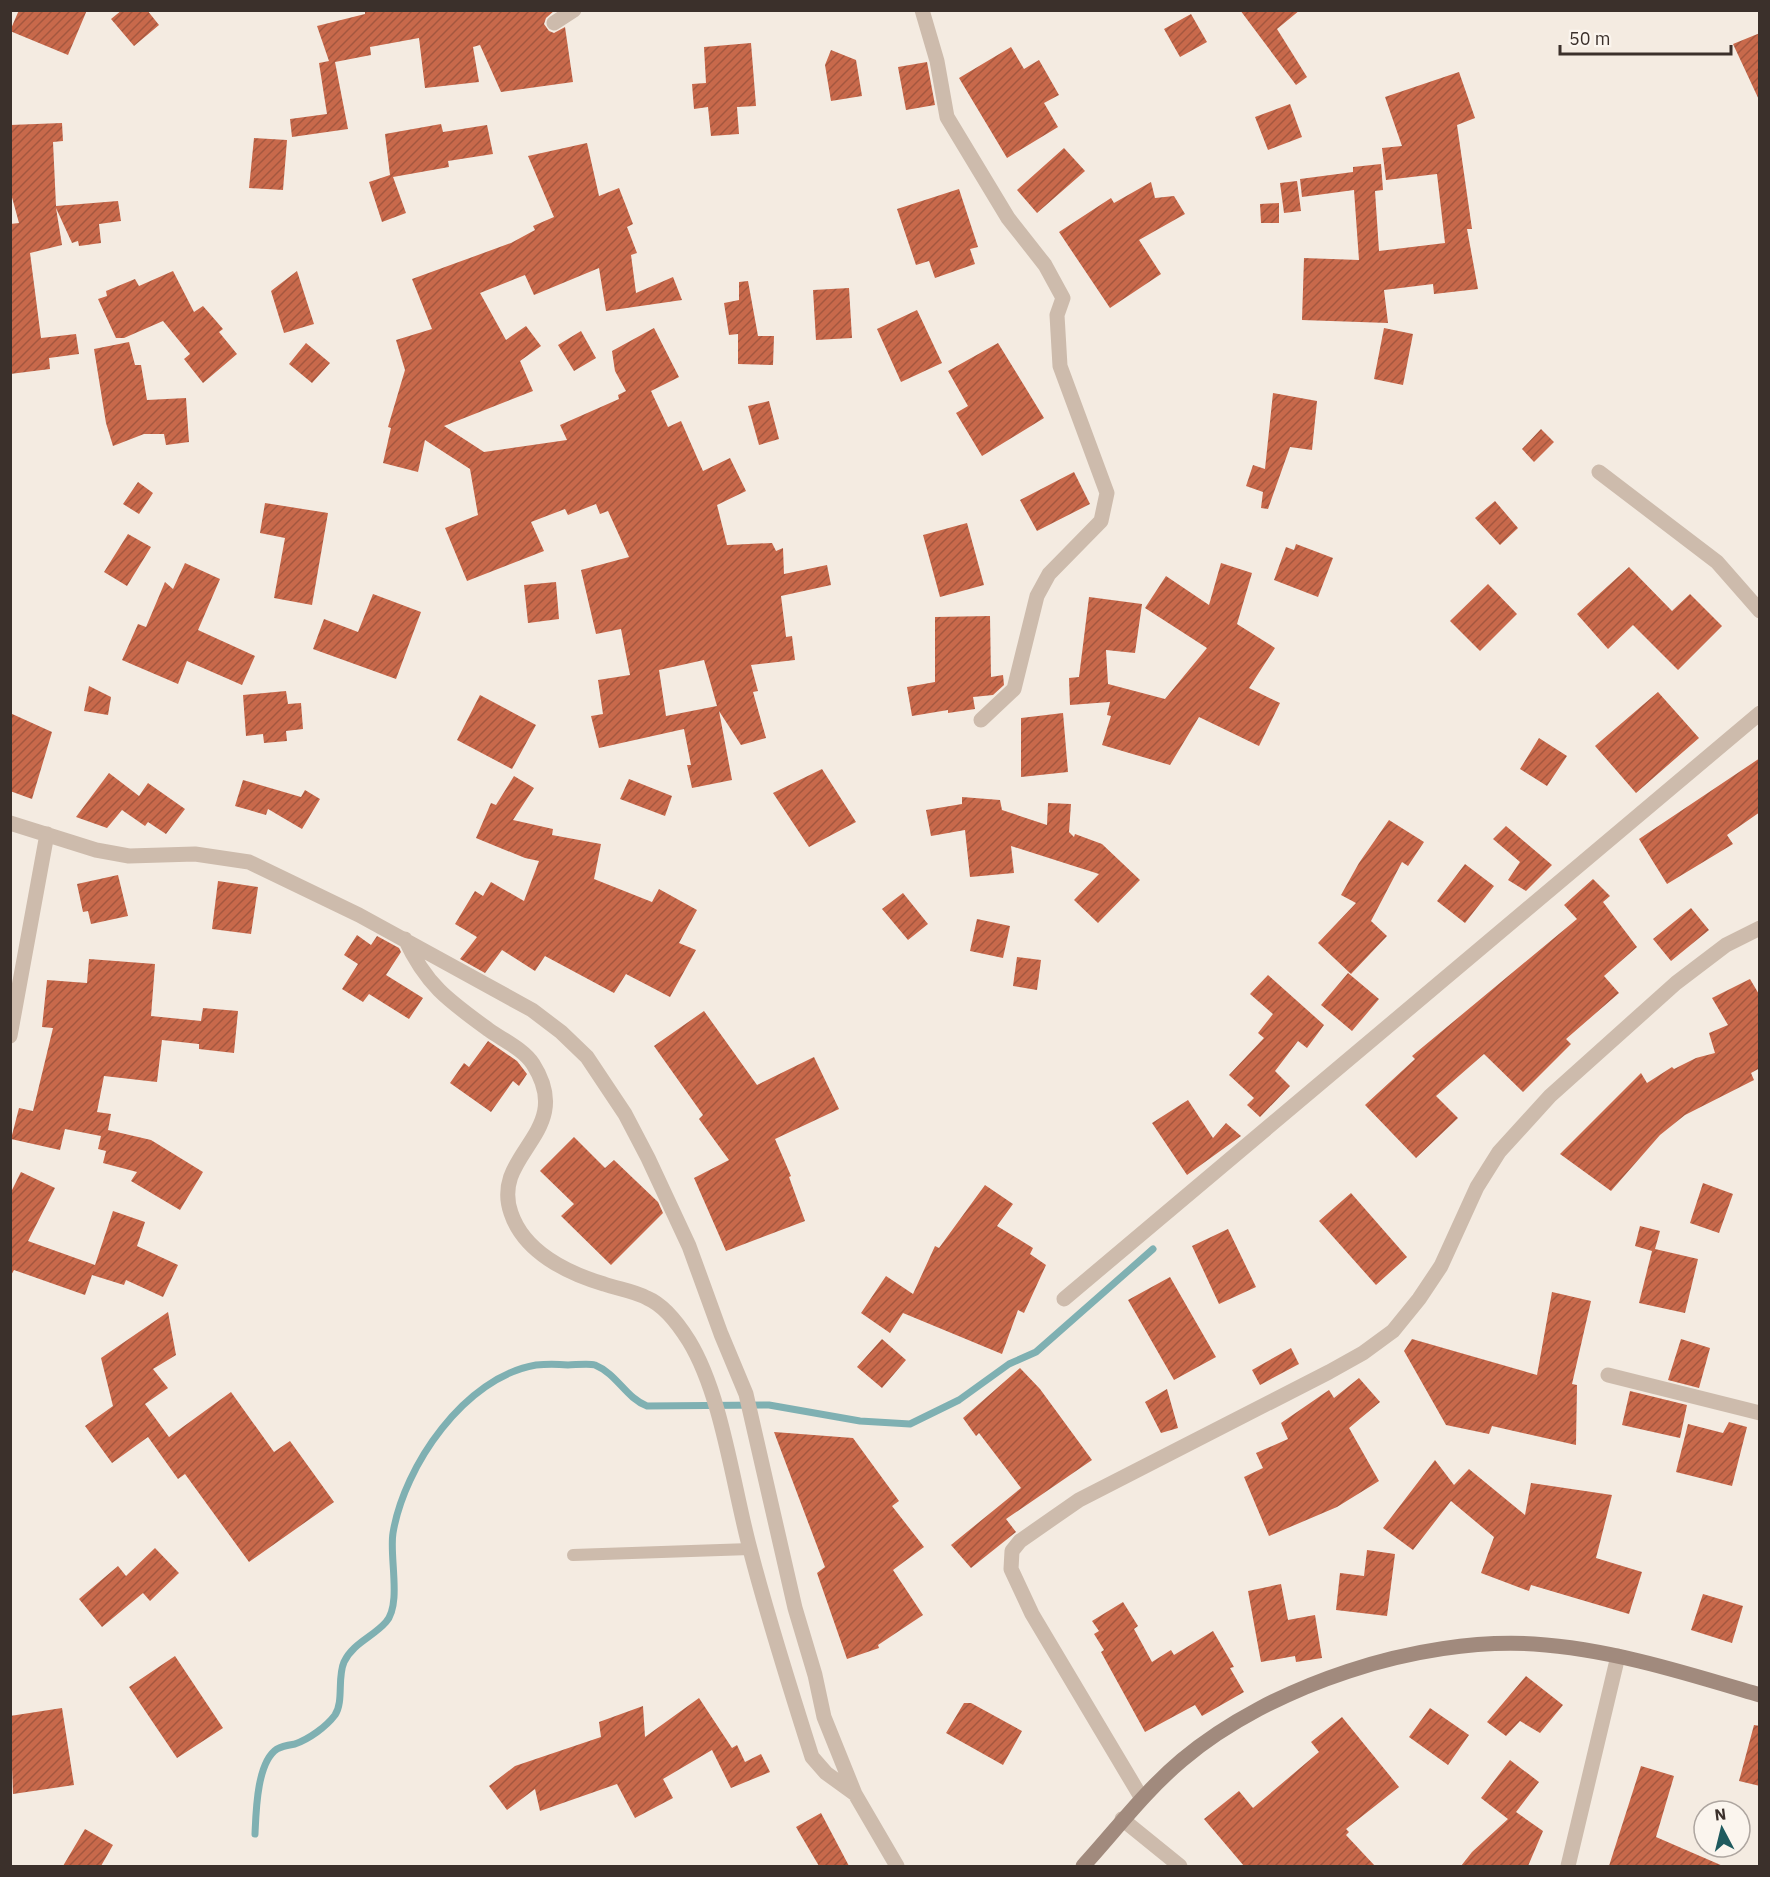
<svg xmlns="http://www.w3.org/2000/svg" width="1770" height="1877" font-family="'IBM Plex Sans',sans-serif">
	<defs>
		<pattern id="building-hatch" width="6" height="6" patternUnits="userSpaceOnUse" patternTransform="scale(1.5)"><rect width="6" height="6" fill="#c8694b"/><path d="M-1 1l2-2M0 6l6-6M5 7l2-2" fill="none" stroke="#a4573f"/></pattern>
	</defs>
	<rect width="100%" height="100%" fill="#f4ebe1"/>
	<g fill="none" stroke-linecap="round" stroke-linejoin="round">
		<!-- stream -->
		<path stroke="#7fb0b2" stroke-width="7" d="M255,1834C256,1811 257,1762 277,1749C282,1746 289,1745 295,1744C309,1739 326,1727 335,1715C344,1701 337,1678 344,1662C353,1643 373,1637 386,1622C402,1604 389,1556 393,1533C404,1466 465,1377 536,1365C546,1364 557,1364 568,1365C575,1365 588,1363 595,1365C617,1374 626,1398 647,1406L769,1405L860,1421L910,1424L959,1400L1009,1364L1036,1352L1153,1249"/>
	</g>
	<!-- building -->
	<path fill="url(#building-hatch)" fill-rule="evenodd" d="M19,10H87L68,55L10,31Z
		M122,10H147L159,25L134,46L111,19Z
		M365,10H555L546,18L544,24L549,31L554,33L565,27L573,82L501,92L480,45L473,47L479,82L425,88L419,38L370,47L371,55L335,62L348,129L292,137L290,119L327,114L319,63L329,61L317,26L365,14Z
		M1240,10H1300L1277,29L1307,77L1296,85Z
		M1191,14L1207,42L1180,57L1164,29Z
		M1760,33V102L1733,44Z
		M751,43L756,106L737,107L739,134L711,136L708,107L694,109L692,84L706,83L704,47Z
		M1011,47L1024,69L1039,60L1059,95L1044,103L1058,127L1007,158L959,78Z
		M831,50L856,60L862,96L831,101L825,65Z
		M927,62L935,105L906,110L898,67Z
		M1459,72L1475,118L1457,125L1472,229H1467L1478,289L1434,294L1433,284L1384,290L1388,323L1302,320L1304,258L1359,260L1354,190L1302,197L1300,179L1353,172V167L1381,164L1383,190L1375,191L1379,251L1445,243L1437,174L1386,180L1382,148L1402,146L1385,97Z
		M1290,104L1302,137L1268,150L1255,117Z
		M62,123L63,141L53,142L56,206L118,201L121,221L99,224L101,243L79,246L78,241L72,243L56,208L62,245L30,253L41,338L76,334L79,354L49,358L50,369L10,374V224L19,223L10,190V125Z
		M441,124L443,132L487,125L493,154L448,161L449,167L393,177L406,213L382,222L369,182L390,175L385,134Z
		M254,138L287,140L283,190L249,188Z
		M587,143L599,196L619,188L633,224L627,227L637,253L631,255L636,293L673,277L682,300L606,311L599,268L534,295L525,275L480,293L506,340L526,326L541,346L520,361L533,391L444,426L484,452L567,440L560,425L619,399L618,395L626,391L615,371L612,351L654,328L679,377L651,391L668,427L681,421L703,471L730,458L746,491L717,505L727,545L772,543L776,551L783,548L784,574L827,565L831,585L781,596L786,637L792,636L795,660L751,665L758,691L753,692L766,738L741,745L719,711L732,780L692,788L687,765H691L684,729L599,748L591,716L603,714L598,680L630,675L621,629L596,634L581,570L629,557L608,511L600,514L596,504L568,515L565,509L531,522L544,551L467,581L445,528L478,515L470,469L425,440L418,472L383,463L391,428L388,427L405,370L396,340L432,329L412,279L511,243L535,230L533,226L554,217L528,156ZM704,660L717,706L666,716L659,670Z
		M1064,148L1085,171L1037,213L1017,190Z
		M1297,181L1301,211L1284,213L1280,183Z
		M1151,182L1155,198L1174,196L1185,214L1139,240L1161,274L1110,308L1059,232L1111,198L1114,203Z
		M959,189L978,247L970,249L975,264L935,278L929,261L916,265L897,209Z
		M1279,203V223H1261L1260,204Z
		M173,271L194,312L203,306L223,329L219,332L237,354L203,383L184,359L190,354L163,321L124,338H116L98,299L107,296L106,291L135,279L139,286Z
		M297,271L314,324L284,333L271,291Z
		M748,281L758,336H774L773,365L738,364V334L729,335L724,303L739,300V282Z
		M849,288L852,338L816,340L813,290Z
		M917,310L942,363L901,382L877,329Z
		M1384,328L1413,334L1403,385L1374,379Z
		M581,331L596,358L574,371L558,345Z
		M129,342L135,365H141L147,400L186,398L189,442L166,445L164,434H144L113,446L106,423L94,349Z
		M306,343L330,363L312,383L289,364Z
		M998,343L1044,418L982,456L956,413L968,406L948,371Z
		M1273,393L1317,401L1312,450L1290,447L1268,509L1261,508L1263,492L1246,486L1253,465L1265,469Z
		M769,401L779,439L759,445L748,406Z
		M1541,429L1554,442L1534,462L1522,449Z
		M1074,472L1090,504L1037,531L1020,500Z
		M138,482L153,493L139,514L123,504Z
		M1495,501L1518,528L1500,545L1475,518Z
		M265,503L328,513L312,605L274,598L285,538L260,533Z
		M967,523L984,585L940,597L923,535Z
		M128,534L151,547L127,586L104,572Z
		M1296,544L1333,558L1318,597L1274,580L1286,547L1294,550Z
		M185,563L220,579L198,630L255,656L242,685L187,661L178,684L122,660L138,624L146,627L165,582L173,589Z
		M1221,563L1252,573L1237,624L1275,648L1249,688L1280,703L1259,746L1199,717L1170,765L1102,745L1111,716L1107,715L1110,702L1070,705L1069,678L1079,677L1089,597L1142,604L1135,653L1106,650L1108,684L1165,699L1207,648L1145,608L1166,576L1209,605Z
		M1629,567L1672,611L1690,594L1722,626L1678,670L1633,625L1608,649L1577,614Z
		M556,582L559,619L528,623L524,585Z
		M1488,584L1517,614L1480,651L1450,621Z
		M373,594L421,612L396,679L313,649L324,619L358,632Z
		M990,616L991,677L1003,675L1004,685L993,695L973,697L975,709L948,713V710L912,716L907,687L935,682V617Z
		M89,686L111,697L108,715L84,711Z
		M286,691L288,704L301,703L303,729L286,731L287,741L264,743L263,734L246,736L243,695Z
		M1658,692L1699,738L1636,793L1595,746Z
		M480,695L536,725L512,769L457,740Z
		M10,713L52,732L32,799L10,791Z
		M1063,713L1068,772L1021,777V718Z
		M1539,738L1567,756L1547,786L1520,769Z
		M1760,758V812L1727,835L1733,844L1667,884L1639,839Z
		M822,769L856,822L809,847L773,793Z
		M109,773L139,796L148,783L185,809L166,834L148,822L145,826L122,810L107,828L76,817Z
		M514,776L534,788L513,820L553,829L552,835L601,844L594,879L652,902L659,889L697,910L679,943L696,950L670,997L626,974L614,993L545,956L535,971L502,950L485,973L460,959L477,937L455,924L475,891L483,896L491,882L524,901L539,861L525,858L476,838L491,803L496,805Z
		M629,779L672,796L665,816L620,799Z
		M243,780L301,797L305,790L320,799L302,829L268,809L266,815L235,806Z
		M962,797L1000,800L1002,810L1047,825L1048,803L1071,804L1069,832L1074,837L1075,834L1102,844L1140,880L1098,923L1074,900L1099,874L1011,846L1014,873L970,877L965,830L931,836L926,810L962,804Z
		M1389,820L1424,842L1408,866L1402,862L1371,921L1387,936L1351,974L1318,943L1356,903L1341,895L1359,863Z
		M1506,826L1552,865L1526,891L1508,880L1520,862L1493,839Z
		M1465,864L1494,886L1465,923L1437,901Z
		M118,875L128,916L91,924L88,911L83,912L77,884Z
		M1593,879L1610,896L1603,902L1637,947L1604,976L1619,993L1566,1039L1571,1044L1523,1092L1484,1054L1436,1096L1458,1118L1416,1158L1365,1105L1415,1059L1412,1056L1577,919L1564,905Z
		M218,881L258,887L251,934L212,929Z
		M903,893L928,924L908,940L882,909Z
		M1691,908L1709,930L1671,961L1653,939Z
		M977,919L1010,926L1003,958L970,951Z
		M357,935L371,945L377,936L399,948L401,952L386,975L423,998L409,1019L369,994L363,1002L342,989L358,964L344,955Z
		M1017,957L1041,960L1037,990L1013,986Z
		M89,959L155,964L151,1016L201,1021L203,1008L238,1011L234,1053L199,1049V1044L162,1040L157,1082L104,1076L97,1112L111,1114L108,1130L151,1140L203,1172L180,1210L131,1181L137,1172L103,1163L106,1151L98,1149L101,1136L65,1129L60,1150L11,1139L19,1108L33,1111L53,1028L42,1027L47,980L87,983Z
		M1348,973L1379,999L1352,1031L1321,1005Z
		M1268,975L1324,1025L1307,1048L1298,1041L1275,1071L1290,1086L1260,1117L1247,1105L1254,1098L1229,1075L1264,1038L1258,1033L1273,1014L1250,994Z
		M1750,979L1760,996V1068L1751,1073L1754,1080L1685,1115L1660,1135L1611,1191L1560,1154L1641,1073L1647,1083L1672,1067L1674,1069L1696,1058L1715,1053L1709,1033L1728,1025L1712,998Z
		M704,1011L757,1085L814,1057L839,1109L775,1139L791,1176L789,1177L805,1221L726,1251L694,1178L729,1160L699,1119L703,1115L654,1046Z
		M488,1041L517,1061L527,1074L519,1086L513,1081L491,1112L450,1083L464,1063L469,1067Z
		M1188,1100L1213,1138L1226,1123L1241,1136L1187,1175L1152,1123Z
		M574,1137L605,1168L614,1160L658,1202L663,1213L611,1265L561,1216L574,1204L540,1171Z
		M21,1172L55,1188L28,1241L95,1265L113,1211L145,1222L137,1246L178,1265L163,1297L126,1280L124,1285L92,1275L85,1295L14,1270L10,1277V1194Z
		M1703,1183L1733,1194L1719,1233L1690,1223Z
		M985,1185L1013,1204L997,1226L1033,1248L1030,1254L1046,1265L1024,1313L1018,1310L1002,1354L903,1313L890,1333L861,1313L886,1276L913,1294L935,1246L939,1248Z
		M1351,1193L1407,1257L1376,1285L1319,1221Z
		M1640,1226L1660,1231L1655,1249L1698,1259L1685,1313L1639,1303L1652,1251L1635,1246Z
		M1228,1229L1256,1287L1219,1304L1192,1246Z
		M1170,1277L1216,1357L1174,1380L1128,1300Z
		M1552,1292L1591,1301L1572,1384L1577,1385L1576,1445L1492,1426L1489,1434L1446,1425L1404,1351L1412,1339L1537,1375Z
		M168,1312L176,1355L153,1369L168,1388L145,1404L169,1437L231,1392L274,1452L290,1441L334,1502L249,1562L185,1474L178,1479L148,1437L112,1463L85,1426L113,1406L101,1358Z
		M882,1339L906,1360L882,1388L857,1367Z
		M1681,1339L1710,1348L1699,1388L1668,1380Z
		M1291,1348L1299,1364L1260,1385L1252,1370Z
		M1020,1368L1040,1389L1092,1460L1006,1519L1016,1532L971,1568L951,1545L1021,1488L979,1433L976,1436L963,1418Z
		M1359,1378L1380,1402L1349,1428L1379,1481L1337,1507L1269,1536L1244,1477L1263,1468L1256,1453L1288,1439L1281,1423L1329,1390L1334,1398Z
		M1167,1389L1178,1428L1161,1433L1145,1402Z
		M1630,1391L1687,1405L1680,1438L1622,1425Z
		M1729,1422L1747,1427L1732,1486L1676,1472L1688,1424L1723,1433Z
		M774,1432L853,1438L899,1501L892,1506L924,1547L893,1570L923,1615L878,1645L879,1648L847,1659L817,1573L825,1567Z
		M1435,1460L1454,1485L1469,1469L1525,1515L1531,1483L1612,1495L1596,1558L1642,1572L1629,1614L1531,1585L1529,1591L1481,1573L1494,1537L1451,1501L1413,1550L1383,1528Z
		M155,1548L179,1573L150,1601L143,1593L102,1627L79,1599L118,1566L126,1576Z
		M1367,1550L1395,1554L1387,1616L1336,1610L1340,1573L1364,1576Z
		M1281,1584L1288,1620L1315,1615L1322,1658L1296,1662L1295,1656L1261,1662L1248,1591Z
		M1703,1594L1743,1606L1732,1643L1691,1630Z
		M1123,1602L1138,1626L1134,1629L1152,1662L1171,1650L1174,1655L1213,1631L1234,1667L1230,1668L1244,1692L1202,1716L1195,1705L1145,1732L1101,1652L1104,1650L1094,1634L1099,1631L1092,1621Z
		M175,1656L223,1728L177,1758L129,1687Z
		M1526,1676L1563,1705L1540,1733L1520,1721L1506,1736L1487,1722Z
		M699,1698L732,1748L737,1745L745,1762L761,1754L770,1772L731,1788L712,1750L663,1779L673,1798L635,1818L617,1784L540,1811L535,1789L507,1810L489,1786L515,1766L601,1737L599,1722L643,1706L645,1737Z
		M964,1703H971L1022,1731L1003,1765L946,1733Z
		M62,1708L74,1785L13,1794L10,1716Z
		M1430,1708L1469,1735L1448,1765L1409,1737Z
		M1342,1717L1399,1787L1346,1829L1349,1832L1346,1835L1375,1866H1244L1204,1819L1239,1791L1253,1808L1319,1752L1311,1742Z
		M1754,1725L1760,1726V1786L1739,1781Z
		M1510,1760L1539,1782L1516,1812L1543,1831L1528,1866H1461L1472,1852L1508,1819L1481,1798Z
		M1641,1766L1674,1776L1656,1837L1723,1866H1609Z
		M821,1813L849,1866H819L796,1827Z
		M85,1829L113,1845L101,1866H63Z"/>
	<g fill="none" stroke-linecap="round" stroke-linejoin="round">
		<!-- lane -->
		<path stroke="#cdbbac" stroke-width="12" d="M573,1555L750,1549"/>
		<!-- street -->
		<path stroke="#cdbbac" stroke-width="15" d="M922,10L937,61L947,117L1008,218L1045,265L1063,298L1057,315L1060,366L1107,493L1101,521L1049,574L1037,596L1014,689L981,720
			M554,23L574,10
			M1599,472L1717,562L1760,611
			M10,823L96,850L129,856L195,854L249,862L359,915L532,1010L561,1032L587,1057L625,1114L648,1158L689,1246L721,1334L746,1394L795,1608L815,1675L824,1717L855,1794L897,1866
			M405,939C426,985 449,1001 489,1030C503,1040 523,1049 533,1064C577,1133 490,1153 511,1213C524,1252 567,1273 604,1284C618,1289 634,1291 647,1298C664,1305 679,1325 689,1341C722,1395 733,1486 750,1549C768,1619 790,1688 812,1757L826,1773L855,1794
			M10,1036L47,834
			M1064,1299L1760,713
			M1608,1375L1760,1413
			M1141,1797L1032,1614L1011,1569L1012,1551L1020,1541L1079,1500L1329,1372L1363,1353L1393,1331L1419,1299L1441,1266L1477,1187L1499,1152L1550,1096L1676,983L1726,945L1760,928
			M1122,1819L1180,1866
			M1568,1866L1618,1656"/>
		<!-- secondary -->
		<path stroke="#a18a7d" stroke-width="15" d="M1083,1866C1116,1830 1144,1792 1182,1760C1271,1685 1418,1637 1534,1644C1611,1649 1686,1673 1760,1695"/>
	</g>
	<!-- border -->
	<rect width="1770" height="1877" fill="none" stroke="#3b302b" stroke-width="24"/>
	<!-- north arrow -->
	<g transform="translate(1722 1829) rotate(353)"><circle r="28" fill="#fbf5ee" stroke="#aea6a0" stroke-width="1.5"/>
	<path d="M0-4.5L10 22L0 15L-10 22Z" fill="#1f5a5e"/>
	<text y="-9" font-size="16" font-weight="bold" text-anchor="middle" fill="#3b302b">N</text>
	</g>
	<!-- scale -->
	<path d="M1560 45v9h171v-9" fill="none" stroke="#3b302b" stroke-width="3"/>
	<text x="1569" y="45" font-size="18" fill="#3b302b" stroke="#fbf5ee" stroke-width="4.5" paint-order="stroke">50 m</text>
</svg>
